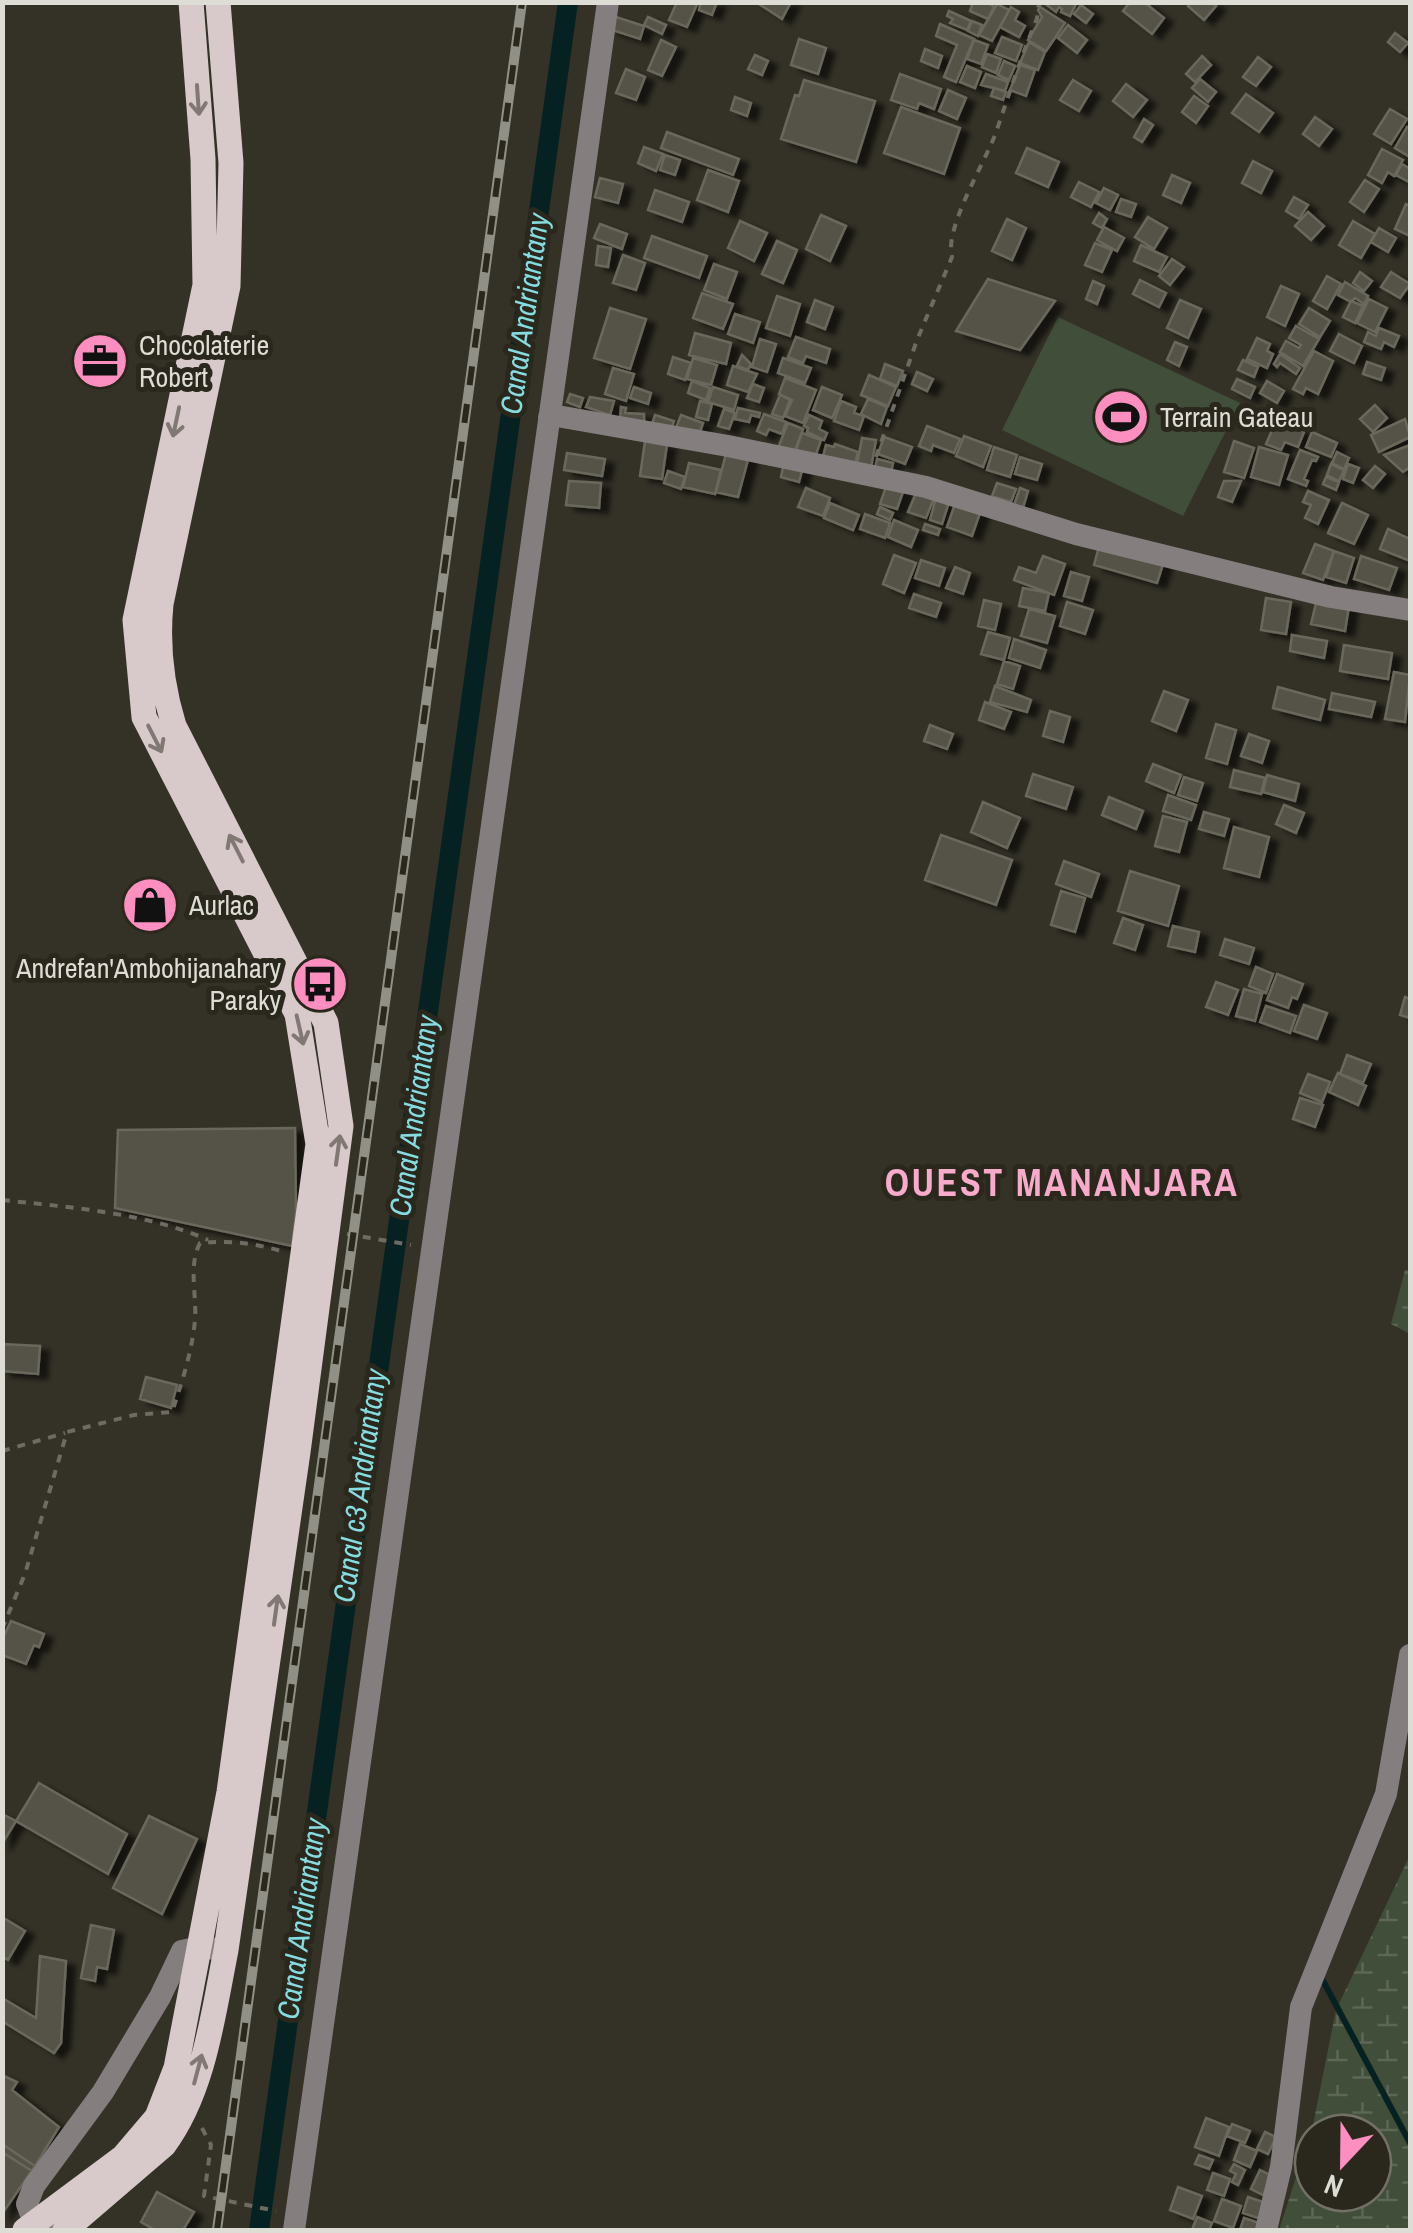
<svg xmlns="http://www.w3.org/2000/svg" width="1413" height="2233" font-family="'Archivo Narrow',sans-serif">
	<defs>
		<pattern id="wetland-marsh" width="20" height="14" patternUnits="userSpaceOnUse" patternTransform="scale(2.5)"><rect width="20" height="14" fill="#414e39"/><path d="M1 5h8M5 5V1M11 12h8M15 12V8" fill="none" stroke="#5c6755"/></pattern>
		<filter id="shadow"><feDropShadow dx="9" dy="5" stdDeviation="2.5" flood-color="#0009"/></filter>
	</defs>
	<rect width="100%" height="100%" fill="#343227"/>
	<!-- green -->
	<path fill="#414e39" d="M1058,317L1240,403L1183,516L1002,430Z"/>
	<!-- wetland -->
	<path fill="url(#wetland-marsh)" fill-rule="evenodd" d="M1405,1270H1410V1334L1391,1324Z
		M1410,1855V2230H1279L1313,2125L1336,2010ZM1313,2133H1373V2193H1313Z"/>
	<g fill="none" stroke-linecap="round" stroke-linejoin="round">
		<!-- stream -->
		<path stroke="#062122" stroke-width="6" d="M1321,1977L1410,2143
			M254,2230L466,741"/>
		<!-- canal -->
		<path stroke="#062122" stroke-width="20" d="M259,2230L568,2"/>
	</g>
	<!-- building -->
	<path fill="#545246" stroke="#6a685b" stroke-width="2.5" filter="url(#shadow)" d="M677,2H698L687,27L669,20Z
		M701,2H717L712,15L699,10Z
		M756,2H791L782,19Z
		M973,2H987L994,7L988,19L970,11Z
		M1043,2H1077L1070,16L1061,12L1062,9L1059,7L1056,12Z
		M1130,2H1144L1164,18L1152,34L1123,11Z
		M1191,2H1212L1216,6L1204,20L1188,6Z
		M997,4L1009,10L992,41L979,35Z
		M1081,5L1093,14L1086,23L1074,14Z
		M1011,7L1019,12L1015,20L1025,26L1019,37L1000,27Z
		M1040,7L1065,23L1046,51L1028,40L1042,17L1038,10Z
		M949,11L971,21L967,30L950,23L953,19L947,16Z
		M613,16L644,26L640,39L609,29Z
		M648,17L666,25L662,34L644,25Z
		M972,21L982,25L978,36L968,31Z
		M940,24L974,39L956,82L944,77L957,45L936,36Z
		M1068,25L1087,40L1077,53L1058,38Z
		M1395,33L1408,43L1400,52L1388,42Z
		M1002,37L1022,45L1016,61L995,53Z
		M799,39L826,48L818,74L791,65Z
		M661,40L676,47L662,76L648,70Z
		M974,40L988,45L981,64L967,59Z
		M1029,42L1045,52L1038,70L1020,63Z
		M925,49L942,56L938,68L921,61Z
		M987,54L1001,59L996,73L982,67Z
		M755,55L768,61L762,75L748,69Z
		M1202,56L1211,65L1195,82L1186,74Z
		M1258,57L1271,67L1256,86L1243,77Z
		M1004,61L1015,66L1009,80L998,75Z
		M1020,65L1035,70L1026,96L1010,90Z
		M967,66L981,72L975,88L960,82Z
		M626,69L645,77L636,100L616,93Z
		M900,74L941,89L934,109L919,103L917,109L891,100Z
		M986,74L1008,82L1005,91L981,85Z
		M1200,79L1216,92L1208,102L1192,88Z
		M804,80L875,101L856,162L781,139L795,95L799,96Z
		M1073,80L1091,91L1079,111L1060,100Z
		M1126,84L1147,100L1133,117L1113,101Z
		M994,88L1006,92L1003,100L991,96Z
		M948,90L966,98L957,119L939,111Z
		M1246,94L1273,113L1259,132L1232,113Z
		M1194,96L1208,106L1196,123L1182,112Z
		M735,97L751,103L747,116L731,110Z
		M901,107L960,128L944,174L884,153Z
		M1390,109L1407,119L1391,144L1374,134Z
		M1315,117L1332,129L1319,146L1303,134Z
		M1144,119L1153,125L1142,142L1134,137Z
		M1407,127L1410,129V157L1395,148Z
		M667,132L739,159L733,175L661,148Z
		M644,147L663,154L656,171L638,163Z
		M1027,148L1059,162L1048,187L1016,173Z
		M1382,149L1403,160L1394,176L1388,172L1382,183L1368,175Z
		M665,155L680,160L675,175L660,170Z
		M1253,161L1272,171L1261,193L1242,183Z
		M1402,164L1410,169L1409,182L1396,175Z
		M708,170L739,181L728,212L697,200Z
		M1172,175L1190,183L1181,203L1163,195Z
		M600,178L623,184L618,203L595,197Z
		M1365,180L1379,189L1364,212L1350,202Z
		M1079,182L1099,192L1091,207L1071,197Z
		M1104,188L1118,195L1110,210L1096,203Z
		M655,190L689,202L682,222L648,210Z
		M1294,197L1308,205L1299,219L1286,211Z
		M1121,199L1136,204L1131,217L1116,212Z
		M1406,204L1410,206V236L1395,229Z
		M1308,212L1324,226L1311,240L1295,226Z
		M1099,213L1107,219L1102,228L1093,223Z
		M821,215L846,226L830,261L806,249Z
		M1148,217L1167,228L1154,249L1135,237Z
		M1007,219L1026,228L1012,260L992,251Z
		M740,221L767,233L754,261L728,248Z
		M1353,221L1375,234L1361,258L1339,245Z
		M600,224L627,234L622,249L594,238Z
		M1104,227L1124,238L1117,251L1097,240Z
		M1379,228L1396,238L1388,252L1371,242Z
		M652,236L707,256L699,278L644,258Z
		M777,241L797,250L783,283L762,274Z
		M1095,243L1112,250L1102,272L1085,265Z
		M1141,245L1167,257L1159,272L1134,261Z
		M598,246L611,248L608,267L596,265Z
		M623,255L645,263L636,290L613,283Z
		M1172,259L1184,267L1170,285L1159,276Z
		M714,264L737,272L727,299L704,290Z
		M1360,272L1372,281L1364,291L1353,283Z
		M1391,272L1410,284L1400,298L1381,287Z
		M1327,276L1341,284L1327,309L1313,301Z
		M988,279L1055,301L1020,350L956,331Z
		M1140,280L1166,293L1159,307L1133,294Z
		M1093,281L1104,286L1097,304L1086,299Z
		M1345,282L1368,296L1364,304L1355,298L1351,302L1338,295Z
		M1281,286L1299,294L1285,326L1267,317Z
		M702,293L733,304L723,329L693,318Z
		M777,296L800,304L790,336L766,328Z
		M1369,299L1387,308L1375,332L1357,323Z
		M815,300L833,307L825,329L807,322Z
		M1180,300L1201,309L1188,338L1167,328Z
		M1351,301L1363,306L1355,323L1343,317Z
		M610,308L646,319L630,369L594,358Z
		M1309,308L1330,321L1320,337L1299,324Z
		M735,314L760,322L753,343L728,334Z
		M1296,326L1319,339L1303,366L1280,352L1286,341L1299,348L1301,345L1289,338Z
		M1379,328L1399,336L1394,347L1384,342L1381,349L1364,342L1368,332L1376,336Z
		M695,333L731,343L726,364L689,355Z
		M1339,334L1362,346L1354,363L1330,351Z
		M796,337L830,349L826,363L806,356L803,363L788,357Z
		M1257,338L1270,344L1267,351L1273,354L1267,368L1247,359Z
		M760,339L776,344L767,372L752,367Z
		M1175,342L1187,347L1179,366L1167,360Z
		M1314,351L1333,361L1318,394L1306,388L1303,394L1293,389Z
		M1280,354L1300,368L1296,374L1280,363L1277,367L1274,364Z
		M742,355L751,364L748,370L737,366Z
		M673,357L691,363L685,380L668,374Z
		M693,358L717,365L711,385L687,379Z
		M783,358L811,368L805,383L778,373Z
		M1243,360L1258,367L1254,377L1238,370Z
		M1367,362L1385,368L1381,380L1363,374Z
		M885,364L903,371L897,386L880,379Z
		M733,366L757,374L748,392L727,385Z
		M613,368L634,374L626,401L605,394Z
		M917,372L933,379L927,391L912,384Z
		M869,375L896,387L888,406L861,395Z
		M785,378L816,390L803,423L785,416L792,400L779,394Z
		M1237,379L1255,387L1250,398L1232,389Z
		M692,381L710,388L706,400L688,393Z
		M1267,381L1284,391L1277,403L1260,393Z
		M753,384L764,388L759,402L747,398Z
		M634,387L651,393L648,404L630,398Z
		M713,387L738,395L734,410L708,402Z
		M822,387L842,395L832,418L813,410Z
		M570,394L583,398L580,407L567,402Z
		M780,395L790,400L783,418L772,414Z
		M590,397L614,401L610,415L586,407Z
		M868,399L887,407L881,424L861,414Z
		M700,401L712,404L708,420L696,417Z
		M841,401L856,407L854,413L864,416L859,430L834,421Z
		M1375,405L1387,418L1373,432L1360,419Z
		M621,407L626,408L625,413L644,414V422L620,420Z
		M738,408L760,413L759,417L751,415L749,422L735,419Z
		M724,409L735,413L729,429L718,426Z
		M764,414L786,422L782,434L769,429L766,435L757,431Z
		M655,415L674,421L671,430L652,424Z
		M681,415L703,423L699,435L676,428Z
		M809,415L822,421L819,429L827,433L824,440L807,432L808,428L804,426Z
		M1277,419L1304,432L1298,447L1285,442L1281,450L1266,444Z
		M1405,419L1410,437L1379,452L1371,435Z
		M788,423L803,429L794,453L778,448Z
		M927,426L960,439L954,453L933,445L931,451L919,446Z
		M1312,432L1337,443L1331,457L1306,447Z
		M802,433L821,440L814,460L795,453Z
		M964,436L991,446L983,467L956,456Z
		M884,437L912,447L905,464L878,454Z
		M862,438L876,440L871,468L857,465Z
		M645,441L667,444L662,479L640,476Z
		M1234,441L1254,448L1244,478L1224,472Z
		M835,444L858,452L855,464L823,457L826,445L834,447Z
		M1410,445V467L1403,472L1384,455Z
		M994,447L1017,455L1010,477L987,470Z
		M1259,447L1288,455L1279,485L1251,477Z
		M727,450L749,456L738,497L716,492Z
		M1300,450L1318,457L1316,461L1312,460L1304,479L1308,481L1306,486L1288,479Z
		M1337,452L1349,458L1344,469L1332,463Z
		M567,453L605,459L602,476L564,470Z
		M1020,457L1042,464L1037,480L1015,474Z
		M877,459L893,463L891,473L875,469Z
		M784,462L803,467L799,482L781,477Z
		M689,463L721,470L715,494L683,487Z
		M1331,464L1344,470L1339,481L1327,475Z
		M1348,464L1359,468L1353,483L1343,479Z
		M1375,466L1385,474L1373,488L1363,480Z
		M668,471L685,477L681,489L664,483Z
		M1326,477L1339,482L1336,490L1323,484Z
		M569,481L601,483L599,508L566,505Z
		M1224,481H1241L1232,502L1218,497Z
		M997,483L1016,489L1011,502L992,496Z
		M887,484L904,489L897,509L880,504Z
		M806,488L830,498L823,516L798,507Z
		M1020,488L1028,491L1022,511L1013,508Z
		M917,491L934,498L926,518L908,512Z
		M1308,491L1329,500L1318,524L1305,518L1311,505L1303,502Z
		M936,498L949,502L942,524L930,520Z
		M956,501L981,510L972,536L947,527Z
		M830,503L859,515L853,530L824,518Z
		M1342,503L1368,515L1354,544L1328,533Z
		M880,507L893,513L890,520L877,514Z
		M865,514L890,523L885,538L860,529Z
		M894,520L918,530L911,547L888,537Z
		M925,524L940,529L938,535L923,530Z
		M1388,529L1410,539V561L1380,549Z
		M1100,543L1164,561L1157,583L1094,565Z
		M1315,544L1334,551L1323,580L1303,573Z
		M1334,551L1354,558L1346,583L1326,577Z
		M894,555L916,563L904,593L883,584Z
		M1043,556L1065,564L1054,595L1014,580L1019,567L1036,573Z
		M1361,556L1397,568L1389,590L1354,579Z
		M921,560L945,568L939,586L915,578Z
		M955,567L970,573L963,594L946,588Z
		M1071,572L1089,577L1082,601L1064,596Z
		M1023,588L1049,593L1045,611L1019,606Z
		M914,594L941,603L936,617L909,608Z
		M1318,595L1349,606L1345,631L1311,624Z
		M1266,598L1291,602L1286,634L1261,630Z
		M984,600L1001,604L995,630L978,626Z
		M1067,602L1093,610L1085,634L1060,626Z
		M1029,609L1055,616L1047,643L1021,636Z
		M988,632L1010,638L1004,660L981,654Z
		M1292,635L1327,641L1324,658L1290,651Z
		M1014,639L1046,650L1040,668L1009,658Z
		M1344,645L1392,653L1388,679L1340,671Z
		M1004,661L1020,666L1013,689L997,684Z
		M1394,672L1410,675L1405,722L1385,719Z
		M995,686L1031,700L1027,712L990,702Z
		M1278,687L1325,700L1320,720L1273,708Z
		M1164,691L1188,700L1176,731L1152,721Z
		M1332,693L1375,702L1371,717L1329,709Z
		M985,702L1011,712L1004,729L979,720Z
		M1050,711L1070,717L1063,742L1043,736Z
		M1216,724L1236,730L1227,764L1206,758Z
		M930,725L953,734L947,749L924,741Z
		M1249,734L1269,741L1262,763L1241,756Z
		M1153,764L1181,775L1174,793L1146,781Z
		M1234,770L1265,778L1261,794L1230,787Z
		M1033,774L1073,787L1066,809L1026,796Z
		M1267,775L1299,784L1295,801L1263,792Z
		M1184,777L1203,783L1197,801L1178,795Z
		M1168,795L1196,805L1191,820L1163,811Z
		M1109,797L1143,811L1136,829L1102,815Z
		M983,802L1020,818L1007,848L971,832Z
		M1284,805L1304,813L1296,833L1276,824Z
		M1204,812L1229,819L1224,836L1199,829Z
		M1163,816L1187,822L1179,852L1155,846Z
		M1234,827L1269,837L1259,877L1224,868Z
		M941,835L1012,860L996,905L925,880Z
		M1064,861L1099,874L1091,897L1056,884Z
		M1130,871L1179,886L1168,926L1118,911Z
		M1061,891L1085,898L1075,932L1051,925Z
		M1123,918L1143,925L1135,950L1114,943Z
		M1173,926L1199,932L1195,952L1168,946Z
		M1225,939L1254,948L1249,964L1220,955Z
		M1256,967L1273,974L1266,993L1249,986Z
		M1277,974L1303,984L1297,999L1292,997L1288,1008L1267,1000Z
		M1216,982L1238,990L1228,1015L1206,1007Z
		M1244,989L1262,994L1255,1021L1236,1016Z
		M1405,997L1410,999V1018L1400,1015Z
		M1304,1005L1327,1013L1317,1039L1294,1031Z
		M1266,1006L1296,1016L1290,1033L1260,1022Z
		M1347,1055L1371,1064L1363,1083L1340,1074Z
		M1338,1073L1366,1086L1358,1105L1329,1092Z
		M1308,1074L1330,1082L1322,1102L1300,1093Z
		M1300,1098L1323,1105L1315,1127L1293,1119Z
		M295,1128L296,1212L292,1246L115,1208L118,1130Z
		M2,1344L40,1346L38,1374L2,1371Z
		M146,1377L177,1385L171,1408L140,1399Z
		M11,1621L44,1634L39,1647L34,1645L26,1664L2,1655V1640Z
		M39,1783L127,1834L108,1874L16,1821Z
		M2,1814L16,1821L2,1844Z
		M149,1816L197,1839L162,1914L113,1888Z
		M2,1917L25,1931L8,1960L2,1956Z
		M91,1925L114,1930L107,1969L97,1967L95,1981L81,1978Z
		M40,1956L66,1961L61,2043L54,2053L2,2021V1998L36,2018Z
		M2,2075L17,2082L12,2090L59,2127L32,2171L2,2152Z
		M1206,2118L1229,2127L1219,2156L1195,2147Z
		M1232,2124L1250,2131L1245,2143L1227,2136Z
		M1265,2132L1276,2137L1268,2154L1257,2149Z
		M2,2144L35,2166L2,2214Z
		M1240,2144L1257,2151L1250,2167L1234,2160Z
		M1199,2155L1213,2160L1209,2169L1195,2164Z
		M1234,2164L1245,2170L1238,2185L1232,2182L1236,2174L1230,2171Z
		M1260,2170L1272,2176L1263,2195L1251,2189Z
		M1213,2173L1230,2179L1224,2196L1207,2190Z
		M1178,2187L1202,2196L1193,2219L1170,2210Z
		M157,2192L194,2212L183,2230H155L141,2222Z
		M1248,2197L1266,2203L1261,2219L1243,2213Z
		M1222,2199L1241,2206L1233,2228L1214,2221Z
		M1197,2217L1212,2223L1209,2230H1192Z
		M1244,2218L1259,2223L1256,2230H1240Z"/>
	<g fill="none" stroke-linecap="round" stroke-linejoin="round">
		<!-- path -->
		<path stroke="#6e6c62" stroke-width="4" stroke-dasharray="8 8" stroke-linecap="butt" d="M876,457L917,340L952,257C944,229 984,164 995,135C1009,95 1020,59 1036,21C1040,12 1034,12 1041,2
			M2,1200C68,1207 148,1213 208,1240
			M347,1234L411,1245
			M2,1451L65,1433
			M2,1629L25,1574L67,1432L134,1415L172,1412C182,1382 192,1352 195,1320C197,1296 188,1265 200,1243C228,1240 253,1243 281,1251
			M202,2128L211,2145L204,2196L276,2211"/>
		<!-- minor -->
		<path stroke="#857e7e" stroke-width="22" d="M549,417L557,416L728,446L926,487L1076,534L1331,597L1410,610
			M46,2230L34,2222L27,2204L34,2186L103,2092L160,1997L182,1951L200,1947L216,1949
			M294,2230L608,2
			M1266,2230L1281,2167L1301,2007L1386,1794L1410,1655"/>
		<!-- major -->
		<path stroke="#d8c9cb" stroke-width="25" d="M25,2230L123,2157L157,2117L176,2068L229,1792L318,1144L297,1014L144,717L135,620L205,285L203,159L191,2
			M65,2230L164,2145C204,2091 213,2015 226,1950L298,1452L341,1126L326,1023L174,726C162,687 157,644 161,604L228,286L231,163L218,2"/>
		<!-- rail casing -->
		<g stroke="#919086" stroke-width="10">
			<path id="rail" d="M217,2230L522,2"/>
		</g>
		<!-- rail -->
		<use href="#rail" stroke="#2a281d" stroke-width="6" stroke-dasharray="19" stroke-linecap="butt"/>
	</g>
	<!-- one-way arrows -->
	<defs><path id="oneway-shaft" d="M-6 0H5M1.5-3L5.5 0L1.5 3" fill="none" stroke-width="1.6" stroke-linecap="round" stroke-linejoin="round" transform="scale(2.5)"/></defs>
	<g stroke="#817874">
		<use href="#oneway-shaft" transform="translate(198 100) rotate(86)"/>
		<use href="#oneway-shaft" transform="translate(176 422) rotate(102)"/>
		<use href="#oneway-shaft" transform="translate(155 739) rotate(63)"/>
		<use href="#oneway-shaft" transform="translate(236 848) rotate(-117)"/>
		<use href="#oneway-shaft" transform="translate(300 1030) rotate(77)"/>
		<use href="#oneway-shaft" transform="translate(338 1150) rotate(-82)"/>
		<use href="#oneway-shaft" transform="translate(276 1610) rotate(-82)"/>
		<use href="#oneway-shaft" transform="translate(198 2069) rotate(-75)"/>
	</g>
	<!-- icons -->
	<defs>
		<g id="office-disc" transform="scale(2.875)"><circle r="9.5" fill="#fd8ec0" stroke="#2a281d"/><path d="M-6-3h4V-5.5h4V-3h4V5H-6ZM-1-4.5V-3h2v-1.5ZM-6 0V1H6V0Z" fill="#111"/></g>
		<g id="stadium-disc" transform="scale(2.875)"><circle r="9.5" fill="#fd8ec0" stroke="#2a281d"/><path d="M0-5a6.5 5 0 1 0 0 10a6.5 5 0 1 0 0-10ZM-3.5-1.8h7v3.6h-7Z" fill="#111"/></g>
		<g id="shop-disc" transform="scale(2.875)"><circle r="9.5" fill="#fd8ec0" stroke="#2a281d"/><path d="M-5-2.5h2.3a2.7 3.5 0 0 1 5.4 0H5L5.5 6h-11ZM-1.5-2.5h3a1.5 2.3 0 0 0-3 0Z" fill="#111"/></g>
		<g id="bus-disc" transform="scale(2.875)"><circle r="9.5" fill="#fd8ec0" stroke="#2a281d"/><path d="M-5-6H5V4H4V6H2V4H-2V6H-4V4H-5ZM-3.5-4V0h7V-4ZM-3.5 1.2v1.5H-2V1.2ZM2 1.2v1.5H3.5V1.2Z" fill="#111"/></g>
	</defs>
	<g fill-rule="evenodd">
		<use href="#office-disc" x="100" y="361"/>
		<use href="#stadium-disc" x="1121" y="417"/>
		<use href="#shop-disc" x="150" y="905"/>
		<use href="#bus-disc" x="320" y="984"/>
	</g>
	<g text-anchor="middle" stroke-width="10" stroke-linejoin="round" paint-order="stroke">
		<!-- poi labels -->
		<g font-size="28" fill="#deddd5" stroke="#2a281d" text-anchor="start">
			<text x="139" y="355">Chocolaterie<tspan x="139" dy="32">Robert</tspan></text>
			<text x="1160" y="427">Terrain Gateau</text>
			<text x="189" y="915">Aurlac</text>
			<text x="281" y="978" text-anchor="end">Andrefan'Ambohijanahary<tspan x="281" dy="32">Paraky</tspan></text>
		</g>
		<!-- water labels -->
		<g font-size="30" font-style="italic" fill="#86dce0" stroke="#2a281d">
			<text transform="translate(525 314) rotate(-82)" y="10">Canal Andriantany</text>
			<text transform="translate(414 1116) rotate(-82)" y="10">Canal Andriantany</text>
			<text transform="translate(360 1486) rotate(-82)" y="10">Canal c3 Andriantany</text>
			<text transform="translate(302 1919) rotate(-82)" y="10">Canal Andriantany</text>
		</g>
		<!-- district labels -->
		<g font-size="38" font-weight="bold" letter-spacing="2.5" fill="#f8aacb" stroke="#2a281d">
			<text x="1062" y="1196">OUEST MANANJARA</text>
		</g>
	</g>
	<!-- border -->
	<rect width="1413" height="2233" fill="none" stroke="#deddd5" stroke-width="10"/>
	<!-- north arrow -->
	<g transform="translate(1343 2163) rotate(202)"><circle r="48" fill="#2a281d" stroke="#727067" stroke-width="2.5"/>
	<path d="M0-8L18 38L0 25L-18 38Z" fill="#fd8ec0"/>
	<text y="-15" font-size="28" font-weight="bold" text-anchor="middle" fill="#deddd5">N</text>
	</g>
</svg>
